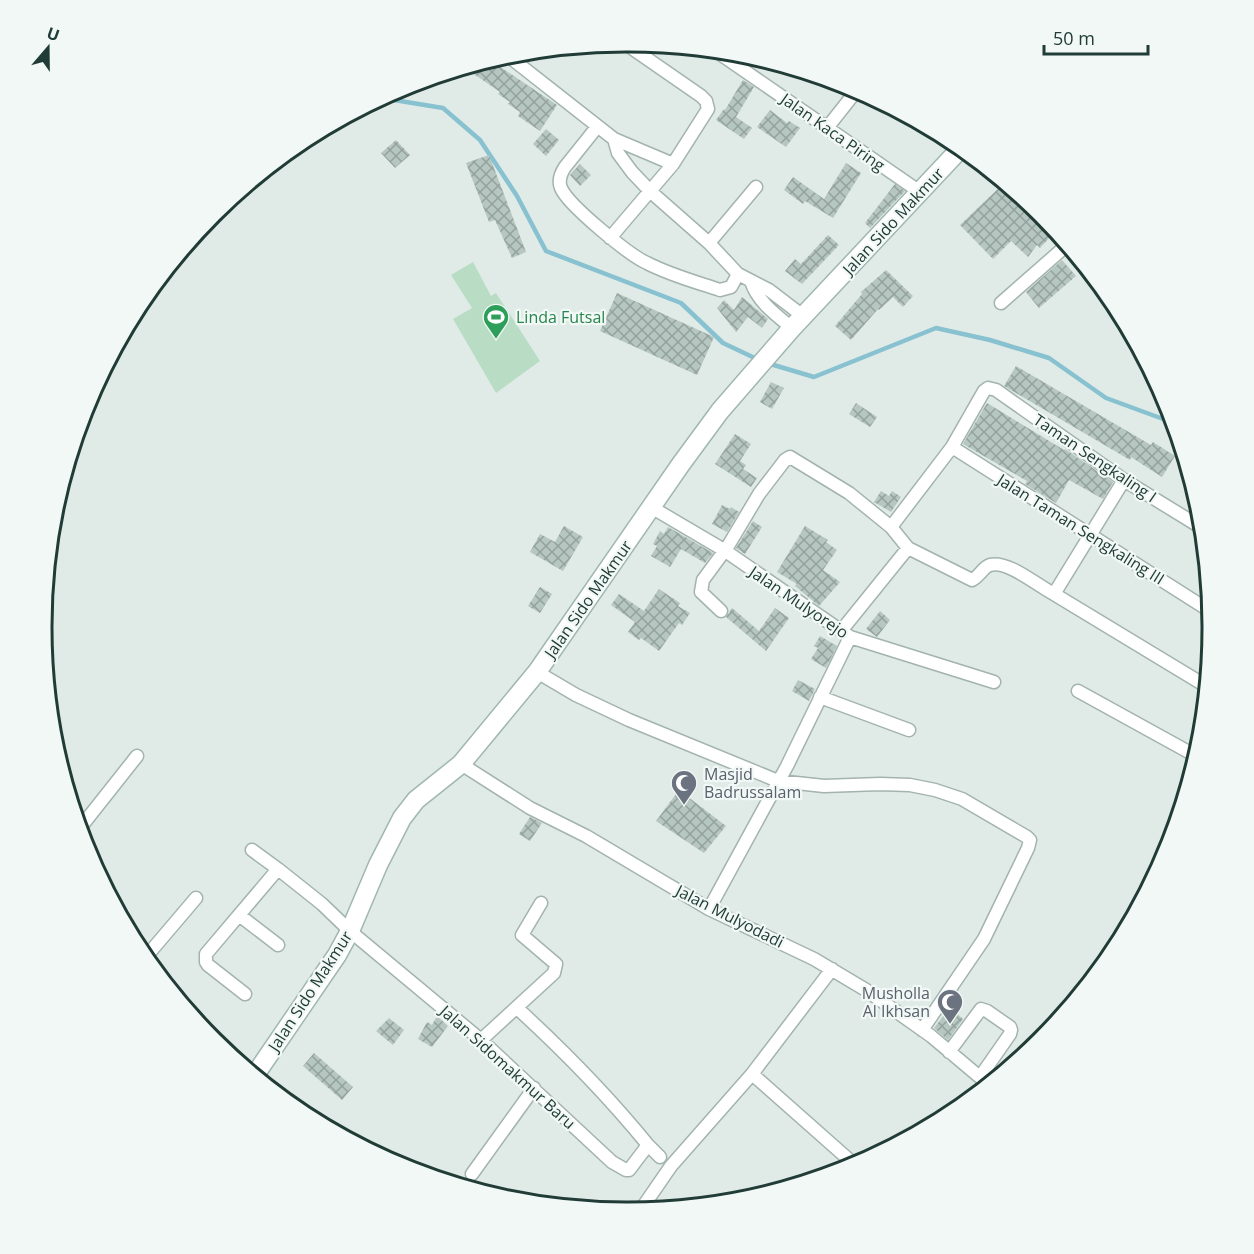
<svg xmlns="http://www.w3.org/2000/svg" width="1254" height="1254" font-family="'Open Sans',sans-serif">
	<defs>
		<pattern id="building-cross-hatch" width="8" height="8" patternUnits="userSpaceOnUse" patternTransform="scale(1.5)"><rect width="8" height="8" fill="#b6c6c0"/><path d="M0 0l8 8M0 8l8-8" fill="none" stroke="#94a29d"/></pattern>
	</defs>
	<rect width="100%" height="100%" fill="#e0ebe7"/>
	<!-- grass -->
	<path fill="#b9dcc5" d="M473,262L491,296L496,293L540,361L496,393L453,319L472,308L451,275Z"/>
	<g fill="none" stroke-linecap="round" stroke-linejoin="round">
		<!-- stream -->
		<path stroke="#88c1d0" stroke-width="4.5" d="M382,98L443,108L480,140L517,196L546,251L681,303L723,343L759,360
			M767,363L814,377L936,328L990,340L1049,358L1106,398L1174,423"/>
	</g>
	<!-- building -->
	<path fill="url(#building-cross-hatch)" d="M490,60L557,105L540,131L518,116L520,112L508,104L510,102L498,94L500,92L465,68Z
		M743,80L754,87L736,117L752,128L744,139L716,120L724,109L725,110Z
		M770,110L787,123L789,121L800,128L786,147L757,127Z
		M546,129L559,140L546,156L533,144Z
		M396,140L410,155L395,168L381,153Z
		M489,155L526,252L512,258L495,220L489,222L466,163Z
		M846,163L861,173L833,218L805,201L803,204L784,190L793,177L824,199Z
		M580,164L591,175L580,186L570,175Z
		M1004,183L1053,234L1040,248L1037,245L1028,257L1011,241L993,259L960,225Z
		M895,184L905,191L870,228L865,223Z
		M828,235L839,245L802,284L785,271L795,259L801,264Z
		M1062,260L1076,276L1039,308L1026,292Z
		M886,270L913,296L903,307L893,297L879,310L878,309L851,340L835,326L862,294L861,292Z
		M617,293L714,337L697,375L600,331Z
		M742,297L768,319L762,328L748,317L736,332L717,308L724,300L734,310Z
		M1016,366L1151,445L1153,442L1175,456L1162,477L1131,457L1130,460L1004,386Z
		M771,382L784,388L772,409L760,402Z
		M856,403L877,417L870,427L849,414Z
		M987,403L1064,450L1065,449L1113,482L1103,499L1069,480L1056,503L1025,484L1027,481L963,444Z
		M735,434L751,444L740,461L746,465L743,469L757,478L751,487L715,464Z
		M881,491L889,496L892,491L901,497L891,512L874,502Z
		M722,505L730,509L731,507L739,512L727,532L712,524Z
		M753,521L762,527L745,554L736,548Z
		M564,526L583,537L563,571L530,552L540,534L555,542Z
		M805,526L828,540L826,542L837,550L823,570L840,582L819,606L795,586L797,584L777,572Z
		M668,527L713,553L705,563L681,549L670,567L651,556L657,546L653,544L660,531L664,534Z
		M540,587L552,594L540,613L528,606Z
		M659,589L680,603L678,606L690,613L682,625L679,623L659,651L641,638L639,640L628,632L635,622L611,605L619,594L644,611Z
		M732,608L759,631L775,608L789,618L766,651L726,617Z
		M880,611L890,620L877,637L866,629Z
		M820,636L837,646L826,668L811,659L818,648L814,646Z
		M798,680L815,689L809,701L792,691Z
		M679,790L726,826L704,853L656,821Z
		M530,817L542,823L530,841L519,834Z
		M950,1007L963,1019L948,1040L934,1028Z
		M437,1016L448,1026L432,1047L418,1039L427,1022L432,1025Z
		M389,1018L404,1030L393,1045L376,1031Z
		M314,1053L353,1087L342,1100L303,1066Z"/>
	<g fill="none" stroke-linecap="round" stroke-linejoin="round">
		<!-- street casing -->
		<g stroke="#a3b3ae" stroke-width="15">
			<path id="street" d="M716,51L920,192
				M507,55L614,139L618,153L632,172L651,192L709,243L738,274L769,290L803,316
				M597,127L565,167C561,173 558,181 561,188C568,205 629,255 647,263C670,275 696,282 720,290L731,287L738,274
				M827,128L857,90
				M614,139L673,164
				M610,238L673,164L708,109L706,101L701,96L623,42
				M709,243L756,187
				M751,281C757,301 776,315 792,328
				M1001,303L1067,245
				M952,447L1210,611
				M1124,480L1054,594L1206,686
				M651,507L724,550L850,637L994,682
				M891,527L952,447L984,391L988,388L996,390L1124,480L1202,528
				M721,611L701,592L703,580L728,546L759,494L785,460L790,457L849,493L891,527L908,548L972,580C980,576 983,567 990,565C1008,560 1038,586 1054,594
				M841,631L908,548
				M537,672L576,695L629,720L778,781L824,786L880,784L910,785L935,790L962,799L1027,837L1030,840L1028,848L984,939L922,1030
				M1078,691L1196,756
				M820,697L909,730
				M461,764L530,808L586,836L709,909L814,959L866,990L931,1036L988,1084
				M80,828L137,756
				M252,850L278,869
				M709,909L787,766L850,637
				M239,915L278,945
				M145,958L196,898
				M245,994L208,965L206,962V954L278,869L322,904L350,931L481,1040L612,1162L626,1170H629L648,1145L660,1157
				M517,1008C564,1051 608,1096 648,1145
				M481,1040L554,973L556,964L522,935L541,903
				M949,1052L981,1009L987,1011L1010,1027L1011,1030L1010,1034L980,1077
				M752,1074L855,1165
				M472,1174L534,1088
				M640,1211L671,1166L752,1074L832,969"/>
		</g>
		<!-- secondary casing -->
		<g stroke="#9fb7b0" stroke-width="21">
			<path id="secondary" d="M255,1075L337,955L350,931L378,865L402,818L416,800L461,764L537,672L681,464L720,411L792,328L961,148"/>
		</g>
		<!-- street -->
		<use href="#street" stroke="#fff" stroke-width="12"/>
		<!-- secondary -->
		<use href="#secondary" stroke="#fff" stroke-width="18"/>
	</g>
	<!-- icons -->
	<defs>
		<g id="stadium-pin" transform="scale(1.35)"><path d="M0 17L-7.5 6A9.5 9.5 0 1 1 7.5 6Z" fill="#2e9e5b" stroke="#f1f8f5"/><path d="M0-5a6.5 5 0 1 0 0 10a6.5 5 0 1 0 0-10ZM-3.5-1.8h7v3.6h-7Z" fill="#fff"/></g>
		<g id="mosque-pin" transform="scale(1.35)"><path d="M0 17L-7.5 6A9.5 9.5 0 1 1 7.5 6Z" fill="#6b7280" stroke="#f1f8f5"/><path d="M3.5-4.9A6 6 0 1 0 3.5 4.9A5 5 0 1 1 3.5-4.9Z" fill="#fff"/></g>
	</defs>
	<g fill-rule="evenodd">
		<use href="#stadium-pin" x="496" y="317"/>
		<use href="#mosque-pin" x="684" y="783"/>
		<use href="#mosque-pin" x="950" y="1002"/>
	</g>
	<g text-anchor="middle" stroke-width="4.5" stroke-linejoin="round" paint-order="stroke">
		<!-- street labels -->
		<g font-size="16" fill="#213c36" stroke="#f1f8f5">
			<text transform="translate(833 132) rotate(35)" y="6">Jalan Kaca Piring</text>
			<text transform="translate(893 221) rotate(-47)" y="6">Jalan Sido Makmur</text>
			<text transform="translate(1095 458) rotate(34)" y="6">Taman Sengkaling I</text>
			<text transform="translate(1081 529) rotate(32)" y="6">Jalan Taman Sengkaling III</text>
			<text transform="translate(588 599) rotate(-55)" y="6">Jalan Sido Makmur</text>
			<text transform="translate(799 602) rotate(34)" y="6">Jalan Mulyorejo</text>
			<text transform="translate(730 916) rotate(27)" y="6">Jalan Mulyodadi</text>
			<text transform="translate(310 991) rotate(-57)" y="6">Jalan Sido Makmur</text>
			<text transform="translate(508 1067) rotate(42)" y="6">Jalan Sidomakmur Baru</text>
		</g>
		<!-- leisure labels -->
		<g font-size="16" fill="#27864d" stroke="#f1f8f5" text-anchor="start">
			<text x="516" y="323">Linda Futsal</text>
		</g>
		<!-- worship labels -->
		<g font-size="16" fill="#5b616d" stroke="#f1f8f5" text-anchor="start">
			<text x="704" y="780">Masjid<tspan x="704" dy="18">Badrussalam</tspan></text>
			<text x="930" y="999" text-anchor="end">Musholla<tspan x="930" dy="18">Al Ikhsan</tspan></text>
		</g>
	</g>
	<!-- crop -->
	<path d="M0 0H1254V1254H0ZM626 52H628A574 574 0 0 1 1202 626V628A574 574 0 0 1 628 1202H626A574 574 0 0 1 52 628V626A574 574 0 0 1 626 52Z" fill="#f1f8f5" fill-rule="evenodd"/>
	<path fill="none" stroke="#213c36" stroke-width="3" d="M626 52H628A574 574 0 0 1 1202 626V628A574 574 0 0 1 628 1202H626A574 574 0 0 1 52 628V626A574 574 0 0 1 626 52Z"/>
	<!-- north arrow -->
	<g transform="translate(48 48) rotate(20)" stroke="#f1f8f5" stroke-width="4.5" paint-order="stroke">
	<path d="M0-4.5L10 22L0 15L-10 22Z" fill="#213c36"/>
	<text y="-9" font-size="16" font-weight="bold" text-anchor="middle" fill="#213c36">U</text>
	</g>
	<!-- scale -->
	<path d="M1044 45v9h104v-9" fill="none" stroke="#213c36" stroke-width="3"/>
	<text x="1053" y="45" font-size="18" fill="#213c36" stroke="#f1f8f5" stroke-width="4.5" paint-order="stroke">50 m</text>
</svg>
